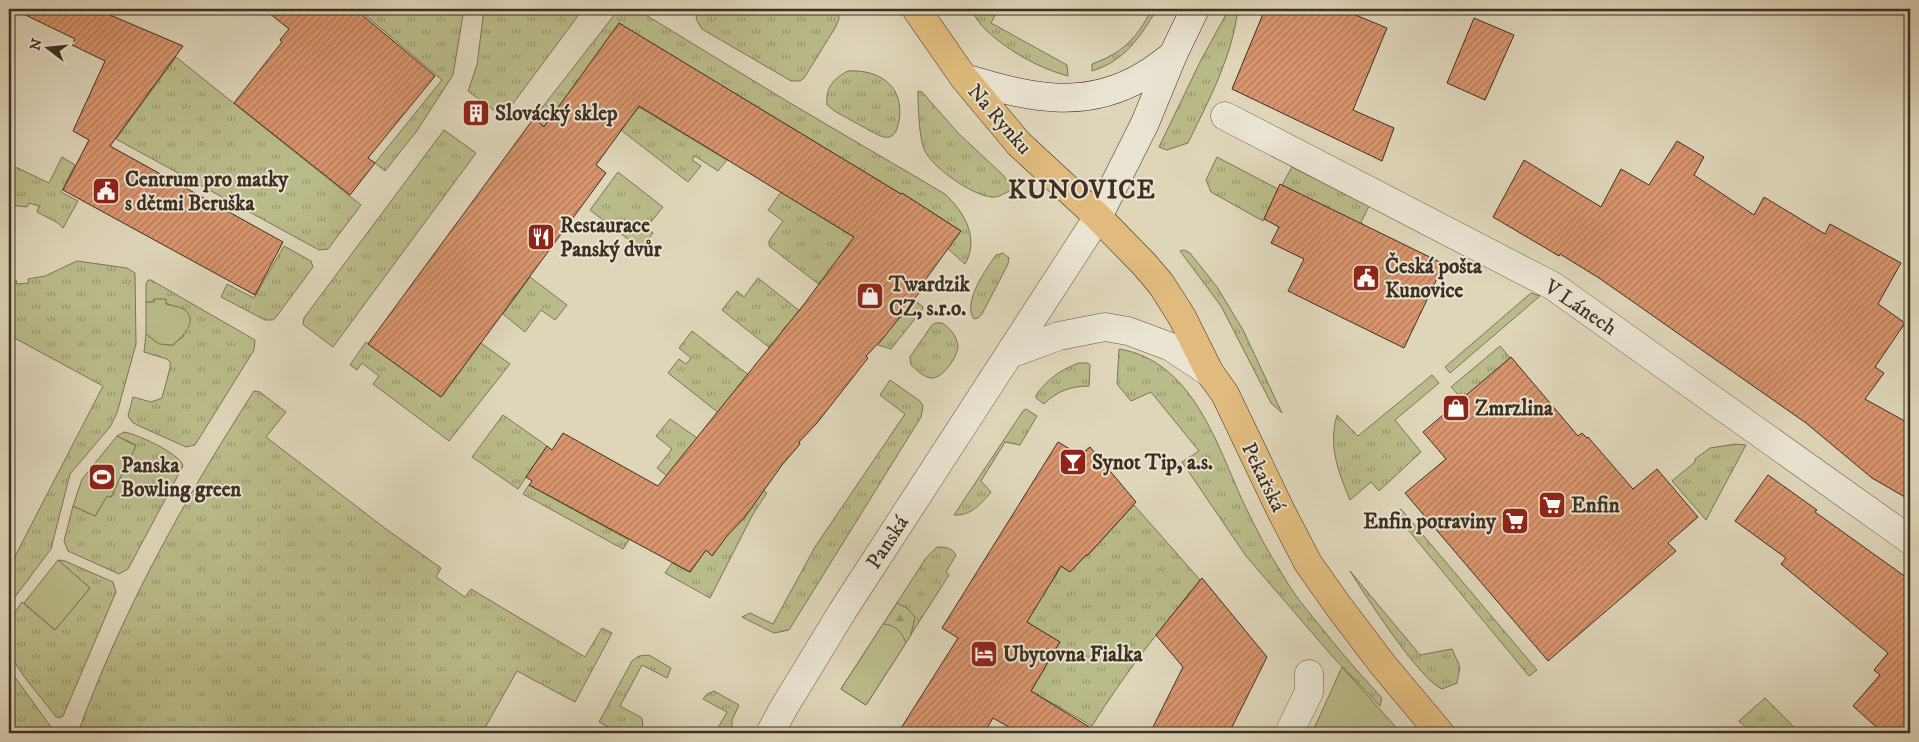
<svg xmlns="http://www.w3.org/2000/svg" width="1919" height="742" font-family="'IM FELL DW Pica',serif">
	<defs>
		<pattern id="grass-tufts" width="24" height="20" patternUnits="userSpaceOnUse" patternTransform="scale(1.25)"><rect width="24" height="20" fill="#babb8a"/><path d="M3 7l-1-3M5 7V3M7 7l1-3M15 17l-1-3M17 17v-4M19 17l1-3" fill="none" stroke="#989870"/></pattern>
		<pattern id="forest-firs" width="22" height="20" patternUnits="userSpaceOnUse" patternTransform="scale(1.25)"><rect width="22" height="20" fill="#babb8a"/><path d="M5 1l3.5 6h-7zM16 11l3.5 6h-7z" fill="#989870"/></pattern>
		<pattern id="building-hatch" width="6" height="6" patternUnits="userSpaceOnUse" patternTransform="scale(1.25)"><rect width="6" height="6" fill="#d9956d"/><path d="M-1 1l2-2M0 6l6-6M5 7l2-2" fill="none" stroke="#b17a59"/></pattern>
	</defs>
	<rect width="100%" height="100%" fill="#dfd6ba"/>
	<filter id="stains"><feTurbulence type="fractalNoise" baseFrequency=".004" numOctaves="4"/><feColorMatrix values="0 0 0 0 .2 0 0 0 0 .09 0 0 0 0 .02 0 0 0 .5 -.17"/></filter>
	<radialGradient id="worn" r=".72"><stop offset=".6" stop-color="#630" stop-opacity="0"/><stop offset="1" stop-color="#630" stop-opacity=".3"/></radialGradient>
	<!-- grass -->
	<path fill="url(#grass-tufts)" stroke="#7c7556" d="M358,9H464L453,75L416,132L385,171L375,163L442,80Z
		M484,9H581L580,13L503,117L468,91L477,65Z
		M619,9H636L790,103L945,194C964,212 980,238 965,264L947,248L961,231L902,193L901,194L620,24L544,126L534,118Z
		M699,9H838L839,19L835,28L804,78L800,81H791L702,29L696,19Z
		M970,9H998L991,23L1067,65L1068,76C1038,68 1009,51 987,31C980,25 975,16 970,9Z
		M1152,9H1157C1140,37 1125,61 1092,71V64C1124,52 1136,39 1152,9Z
		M1229,9H1238C1232,57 1209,100 1188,143L1167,150L1159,147L1201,60Z
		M176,57L361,205L328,249L319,250L116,139Z
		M848,71C880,69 905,87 899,121C898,125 897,132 893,135C888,139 883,137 878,135L836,112L827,105C825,88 834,78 848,71Z
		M918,91L922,92L959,134L1003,175L1013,189C1006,192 999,198 992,197C973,196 931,167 924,149C919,136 918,106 918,91Z
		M639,107L727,160L718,171L695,156L692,160L701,166L688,182L621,130Z
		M444,130L476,153L333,347L305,326L303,324L304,318Z
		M62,157L75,165L61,192L78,201L63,228L58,223L37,212L39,206L29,203L27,207L9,205V164L49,183Z
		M1217,157L1278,189L1263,221L1211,192L1206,180Z
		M1292,167L1369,206L1361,222L1364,226L1282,185Z
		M618,172L663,207L650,223L648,222L644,226L653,233L641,249L590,210Z
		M781,192L855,238L825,289L769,246V241L783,221L768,210Z
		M284,246L311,261L313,267L276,317L273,320H265L221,297L227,284L254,298Z
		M1184,250L1190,253L1217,287L1243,330L1282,413L1271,403L1221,306L1180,251Z
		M1003,253L1009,258L1008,264L982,314L978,318L974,319C962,303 986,269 996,255Z
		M77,261L127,268L135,273L136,344L117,413L110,427L70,474L51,549L9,605V568L103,386L9,335V280H16L17,284L29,283L28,279L45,276Z
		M530,277L567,305L555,320L541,310L525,332L503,314Z
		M758,278L805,315L791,331L785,327L782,331L788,335L775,352L722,310L737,291L744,297Z
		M148,280H151L255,340L254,350L195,445L186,447L137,425L132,422L128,416L133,397L151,402L162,398L170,368V362L167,359L144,352L146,334L155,341L172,345L184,336L171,305L154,299V302H146V284Z
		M1531,293L1540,296L1450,373L1445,367Z
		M908,295L923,307L922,310L891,349L878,345L884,337L879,332L893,315L899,319L902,315L896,310Z
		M936,323H942C950,328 957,336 958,346C958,356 943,379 931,378C923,377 917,370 911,365L910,357L932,325Z
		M692,331L754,379L724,417L668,373L679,359L686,364L691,358L679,348Z
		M366,342L441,397L481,343L510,364L449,441L373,384L379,376L362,363L357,370L350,365Z
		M1500,346L1511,359L1463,400L1451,387Z
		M1119,349C1193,361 1217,445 1244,504C1256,529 1269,554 1284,577C1294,595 1307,610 1320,626C1340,651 1360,675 1382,698L1380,706L1332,656L1246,556L1182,462L1199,451L1151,392L1131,401L1117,384Z
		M1079,363H1088L1090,365L1089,386C1071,386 1057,391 1044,404L1036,398V395C1048,379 1060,370 1079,363Z
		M1432,375L1439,383L1395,420L1421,452L1379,491L1371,482L1350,500C1338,471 1328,446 1337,415L1358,436Z
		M890,380L920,401L923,406L921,417L789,630L774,633L742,617L750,613L773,624L815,547L905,414L880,395Z
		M254,391L260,392L286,412L266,437L386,529L441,568L436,577L465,597L471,589L585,657L602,628L612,633L575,702L517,671L482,733H78C121,613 185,498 254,391Z
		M1026,409L1037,416L1020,445L1005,442L981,481L991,492C981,504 971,516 954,515L1023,411Z
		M503,415L547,446L518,489L472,457Z
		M670,419L703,442L673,481L657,468L672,449L656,436Z
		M124,432C137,434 181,454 183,466L128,569L119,574L68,551L64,541L73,506L95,516L107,495L111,497L136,445L117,436Z
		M1735,444L1746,445L1706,520L1672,481L1695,462V459L1710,448Z
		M529,485L629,540L623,549L523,494Z
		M756,486L767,493L753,514L710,598L665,573L672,563L690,572L706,550L713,555Z
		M1134,505L1200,580C1162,627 1124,674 1092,726L1031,691L1060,642L1025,621L1050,578L1054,579L1061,566L1070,572L1086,555H1088Z
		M1401,509L1537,670L1529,676L1395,514Z
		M937,547C946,547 952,548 956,555L946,572L949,575L866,705L841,689L926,558Z
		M58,560L65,561L113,582L116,592L63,716L59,718L55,716C43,699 17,671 10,653C3,637 12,615 22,602L55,630L90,588Z
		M1350,571L1420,655L1452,649L1460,667L1457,683L1442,689C1419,679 1365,595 1350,571Z
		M649,655L671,668L667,678L642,665L620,706L642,718L643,728L652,733H620L599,722L632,661L639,656Z
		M9,669L51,727L57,730L56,733H21L9,726Z
		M714,691L739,705L732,720V733H715L727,712L703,699L707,694Z
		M1765,698L1800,733H1752L1739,721Z"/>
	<!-- forest -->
	<path fill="url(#forest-firs)" stroke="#7c7556" d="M897,603L907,608L915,617L911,635L866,705L841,689Z"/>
	<!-- green -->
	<path fill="#babb8a" stroke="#7c7556" d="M154,299H166V304C172,306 180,306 185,310C199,321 181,339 172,345L159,344L146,334V302H154Z
		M117,436L136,446L111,497L107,496L95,516L73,506L82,479Z
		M58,560L90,588L55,630L24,603Z
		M883,624C896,625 902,632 906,643L866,705L841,689Z
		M1342,667L1401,733H1312Z"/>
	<!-- building -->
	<path fill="url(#building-hatch)" stroke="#3d2f22" d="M13,9H96L183,46L110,146L283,242L255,295L63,190L89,140L73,131L105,61L72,45L75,39Z
		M264,9H355L435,76L368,158L375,163L350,195L234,103L282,42L280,40L289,29Z
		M1265,9H1341L1387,28L1353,110L1394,128L1382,161L1232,89Z
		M1474,18L1514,35L1485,100L1447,83Z
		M619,23L901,194L902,193L961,231L917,291L919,293L884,337L866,356L868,358L817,423L799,442L800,444L782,465L745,517L727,536L712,556L706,550L690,572L529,485L532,481L526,477L547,446L552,450L563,433L658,486L805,303L854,237L639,106L596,165L606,173L441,397L368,344L534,118L544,127Z
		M1677,141L1704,157L1694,175L1754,215L1764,197L1825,234L1830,224L1901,263L1878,304L1905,323L1875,367L1884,373L1865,399L1910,424V500L1872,478L1806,423L1599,278L1560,254L1559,256L1493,217L1524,160L1601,207L1621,169L1649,185Z
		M1280,184L1444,264L1404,348L1288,291L1304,259L1271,243L1279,227L1264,219Z
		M1511,357L1578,436L1582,433L1587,438L1588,437L1633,489L1657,469L1698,517L1668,543L1676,551L1548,661L1405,493L1446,459L1423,432Z
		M1058,442L1080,455L1090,447L1136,502L1088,555H1086L1070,572L1061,566L1027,622L1060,642L1031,691L1099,733H1019L993,718L984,733H898L958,638L942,628Z
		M1768,475L1817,510L1815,512L1910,580V733H1883L1853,706L1880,675L1874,670L1888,653L1781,564L1786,558L1735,521Z
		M1202,578L1267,657L1229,733H1150L1183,667L1156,635Z"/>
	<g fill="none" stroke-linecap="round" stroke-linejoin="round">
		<!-- minor casing -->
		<g stroke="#665948" stroke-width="29">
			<path id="minor" d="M1225,116L1553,286L1910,540
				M1010,354L1059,336L1105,327L1128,331L1171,347L1210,373
				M770,733L783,709L842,612L1098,217
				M1289,733L1309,692V674"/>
		</g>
		<!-- secondary casing -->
		<g stroke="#3d2f22" stroke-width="29">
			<path id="secondary" d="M964,78C1028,97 1084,112 1145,75C1155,69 1164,62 1173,55
				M1098,217L1145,123L1173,55L1195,9"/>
		</g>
		<!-- primary casing -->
		<g stroke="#3d2f22" stroke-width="29">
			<path id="primary" d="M916,9L964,78L1019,144L1098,217L1144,264L1161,284L1182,317L1210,373L1225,394L1281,511L1308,563L1339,607L1383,665L1440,733"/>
		</g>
		<!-- minor -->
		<use href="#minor" stroke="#eae4d2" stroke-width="28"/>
		<!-- secondary -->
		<use href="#secondary" stroke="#eae4d2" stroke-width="28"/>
		<!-- primary -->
		<use href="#primary" stroke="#e0bb7d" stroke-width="28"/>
	</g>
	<!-- icons -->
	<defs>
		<g id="building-square" transform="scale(1.4375)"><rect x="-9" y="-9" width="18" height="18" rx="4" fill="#8f2418" stroke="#eae4d2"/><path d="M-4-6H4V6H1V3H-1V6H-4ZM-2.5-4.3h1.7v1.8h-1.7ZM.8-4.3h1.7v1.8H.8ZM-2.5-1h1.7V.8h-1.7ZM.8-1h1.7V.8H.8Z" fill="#fff"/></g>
		<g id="civic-square" transform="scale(1.4375)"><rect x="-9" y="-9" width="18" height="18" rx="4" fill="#8f2418" stroke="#eae4d2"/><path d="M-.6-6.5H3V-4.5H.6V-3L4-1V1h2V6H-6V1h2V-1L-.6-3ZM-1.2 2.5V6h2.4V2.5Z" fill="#fff"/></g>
		<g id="restaurant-square" transform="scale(1.4375)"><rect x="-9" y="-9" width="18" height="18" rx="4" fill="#8f2418" stroke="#eae4d2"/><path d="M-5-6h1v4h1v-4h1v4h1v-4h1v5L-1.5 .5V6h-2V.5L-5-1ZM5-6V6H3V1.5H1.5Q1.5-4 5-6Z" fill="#fff"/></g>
		<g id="shop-square" transform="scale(1.4375)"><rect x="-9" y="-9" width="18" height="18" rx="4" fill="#8f2418" stroke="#eae4d2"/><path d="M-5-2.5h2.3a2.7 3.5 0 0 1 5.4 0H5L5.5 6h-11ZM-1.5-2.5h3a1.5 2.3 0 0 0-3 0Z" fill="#fff"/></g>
		<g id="bar-square" transform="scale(1.4375)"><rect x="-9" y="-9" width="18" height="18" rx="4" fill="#8f2418" stroke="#eae4d2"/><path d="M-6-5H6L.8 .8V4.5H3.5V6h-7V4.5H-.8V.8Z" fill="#fff"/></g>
		<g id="stadium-square" transform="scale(1.4375)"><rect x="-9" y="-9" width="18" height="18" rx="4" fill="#8f2418" stroke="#eae4d2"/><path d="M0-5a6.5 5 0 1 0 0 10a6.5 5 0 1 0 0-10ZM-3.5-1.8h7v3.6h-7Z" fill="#fff"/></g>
		<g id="supermarket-square" transform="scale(1.4375)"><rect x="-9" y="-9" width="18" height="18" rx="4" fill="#8f2418" stroke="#eae4d2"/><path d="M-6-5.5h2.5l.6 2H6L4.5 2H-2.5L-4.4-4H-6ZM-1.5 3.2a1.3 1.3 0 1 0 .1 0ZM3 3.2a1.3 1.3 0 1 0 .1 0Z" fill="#fff"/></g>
		<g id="hotel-square" transform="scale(1.4375)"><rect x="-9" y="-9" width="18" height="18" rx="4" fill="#8f2418" stroke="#eae4d2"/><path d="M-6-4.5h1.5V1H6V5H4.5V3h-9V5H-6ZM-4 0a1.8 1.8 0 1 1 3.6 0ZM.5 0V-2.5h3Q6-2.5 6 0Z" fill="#fff"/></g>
	</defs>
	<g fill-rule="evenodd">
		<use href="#building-square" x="476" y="113"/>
		<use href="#civic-square" x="106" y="191"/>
		<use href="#restaurant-square" x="541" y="237"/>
		<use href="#civic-square" x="1366" y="278"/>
		<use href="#shop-square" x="870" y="296"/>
		<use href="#shop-square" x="1456" y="408"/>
		<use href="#bar-square" x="1073" y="462"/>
		<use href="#stadium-square" x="102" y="477"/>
		<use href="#supermarket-square" x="1552" y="505"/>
		<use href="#supermarket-square" x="1515" y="521"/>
		<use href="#hotel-square" x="984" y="654"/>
	</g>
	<g text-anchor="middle" stroke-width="4" stroke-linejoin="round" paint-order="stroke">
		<!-- poi labels -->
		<g font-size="21" font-weight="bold" fill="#3d2f22" stroke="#eae4d2" text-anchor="start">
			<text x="495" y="120">Slovácký sklep</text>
			<text x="125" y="186">Centrum pro matky<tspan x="125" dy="24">s dětmi Beruška</tspan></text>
			<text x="560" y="232">Restaurace<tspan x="560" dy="24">Panský dvůr</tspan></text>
			<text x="1385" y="273">Česká pošta<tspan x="1385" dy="24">Kunovice</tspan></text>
			<text x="889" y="291">Twardzik<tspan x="889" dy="24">CZ, s.r.o.</tspan></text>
			<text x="1475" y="415">Zmrzlina</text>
			<text x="1092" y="469">Synot Tip, a.s.</text>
			<text x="121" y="472">Panska<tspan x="121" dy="24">Bowling green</tspan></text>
			<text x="1571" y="512">Enfin</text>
			<text x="1496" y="528" text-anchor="end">Enfin potraviny</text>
			<text x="1003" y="661">Ubytovna Fialka</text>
		</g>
		<!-- street labels -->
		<g font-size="21" fill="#3d2f22" stroke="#eae4d2">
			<text transform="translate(1000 119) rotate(49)" y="7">Na Rynku</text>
			<text transform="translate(1581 307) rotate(34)" y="7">V Lánech</text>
			<text transform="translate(1264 477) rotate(64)" y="7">Pekařská</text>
			<text transform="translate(887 542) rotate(-57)" y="7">Panská</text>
		</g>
		<!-- district labels -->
		<g font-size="26" font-weight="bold" letter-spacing="1" fill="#3d2f22" stroke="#eae4d2">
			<text x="1082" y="198">KUNOVICE</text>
		</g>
	</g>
	<!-- margin -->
	<rect width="1919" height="742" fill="none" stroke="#dfd6ba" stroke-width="30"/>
	<rect x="10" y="10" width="1899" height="722" fill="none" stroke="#3d2f22" stroke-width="2.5"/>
	<rect x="15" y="15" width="1889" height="712" fill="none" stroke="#3d2f22"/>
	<!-- north arrow -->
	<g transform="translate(48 48) rotate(286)" stroke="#eae4d2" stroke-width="4" paint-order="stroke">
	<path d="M0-4L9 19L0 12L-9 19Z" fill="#3d2f22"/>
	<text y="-8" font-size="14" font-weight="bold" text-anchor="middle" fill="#3d2f22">N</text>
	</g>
	<rect width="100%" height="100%" filter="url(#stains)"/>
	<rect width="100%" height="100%" fill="url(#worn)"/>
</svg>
